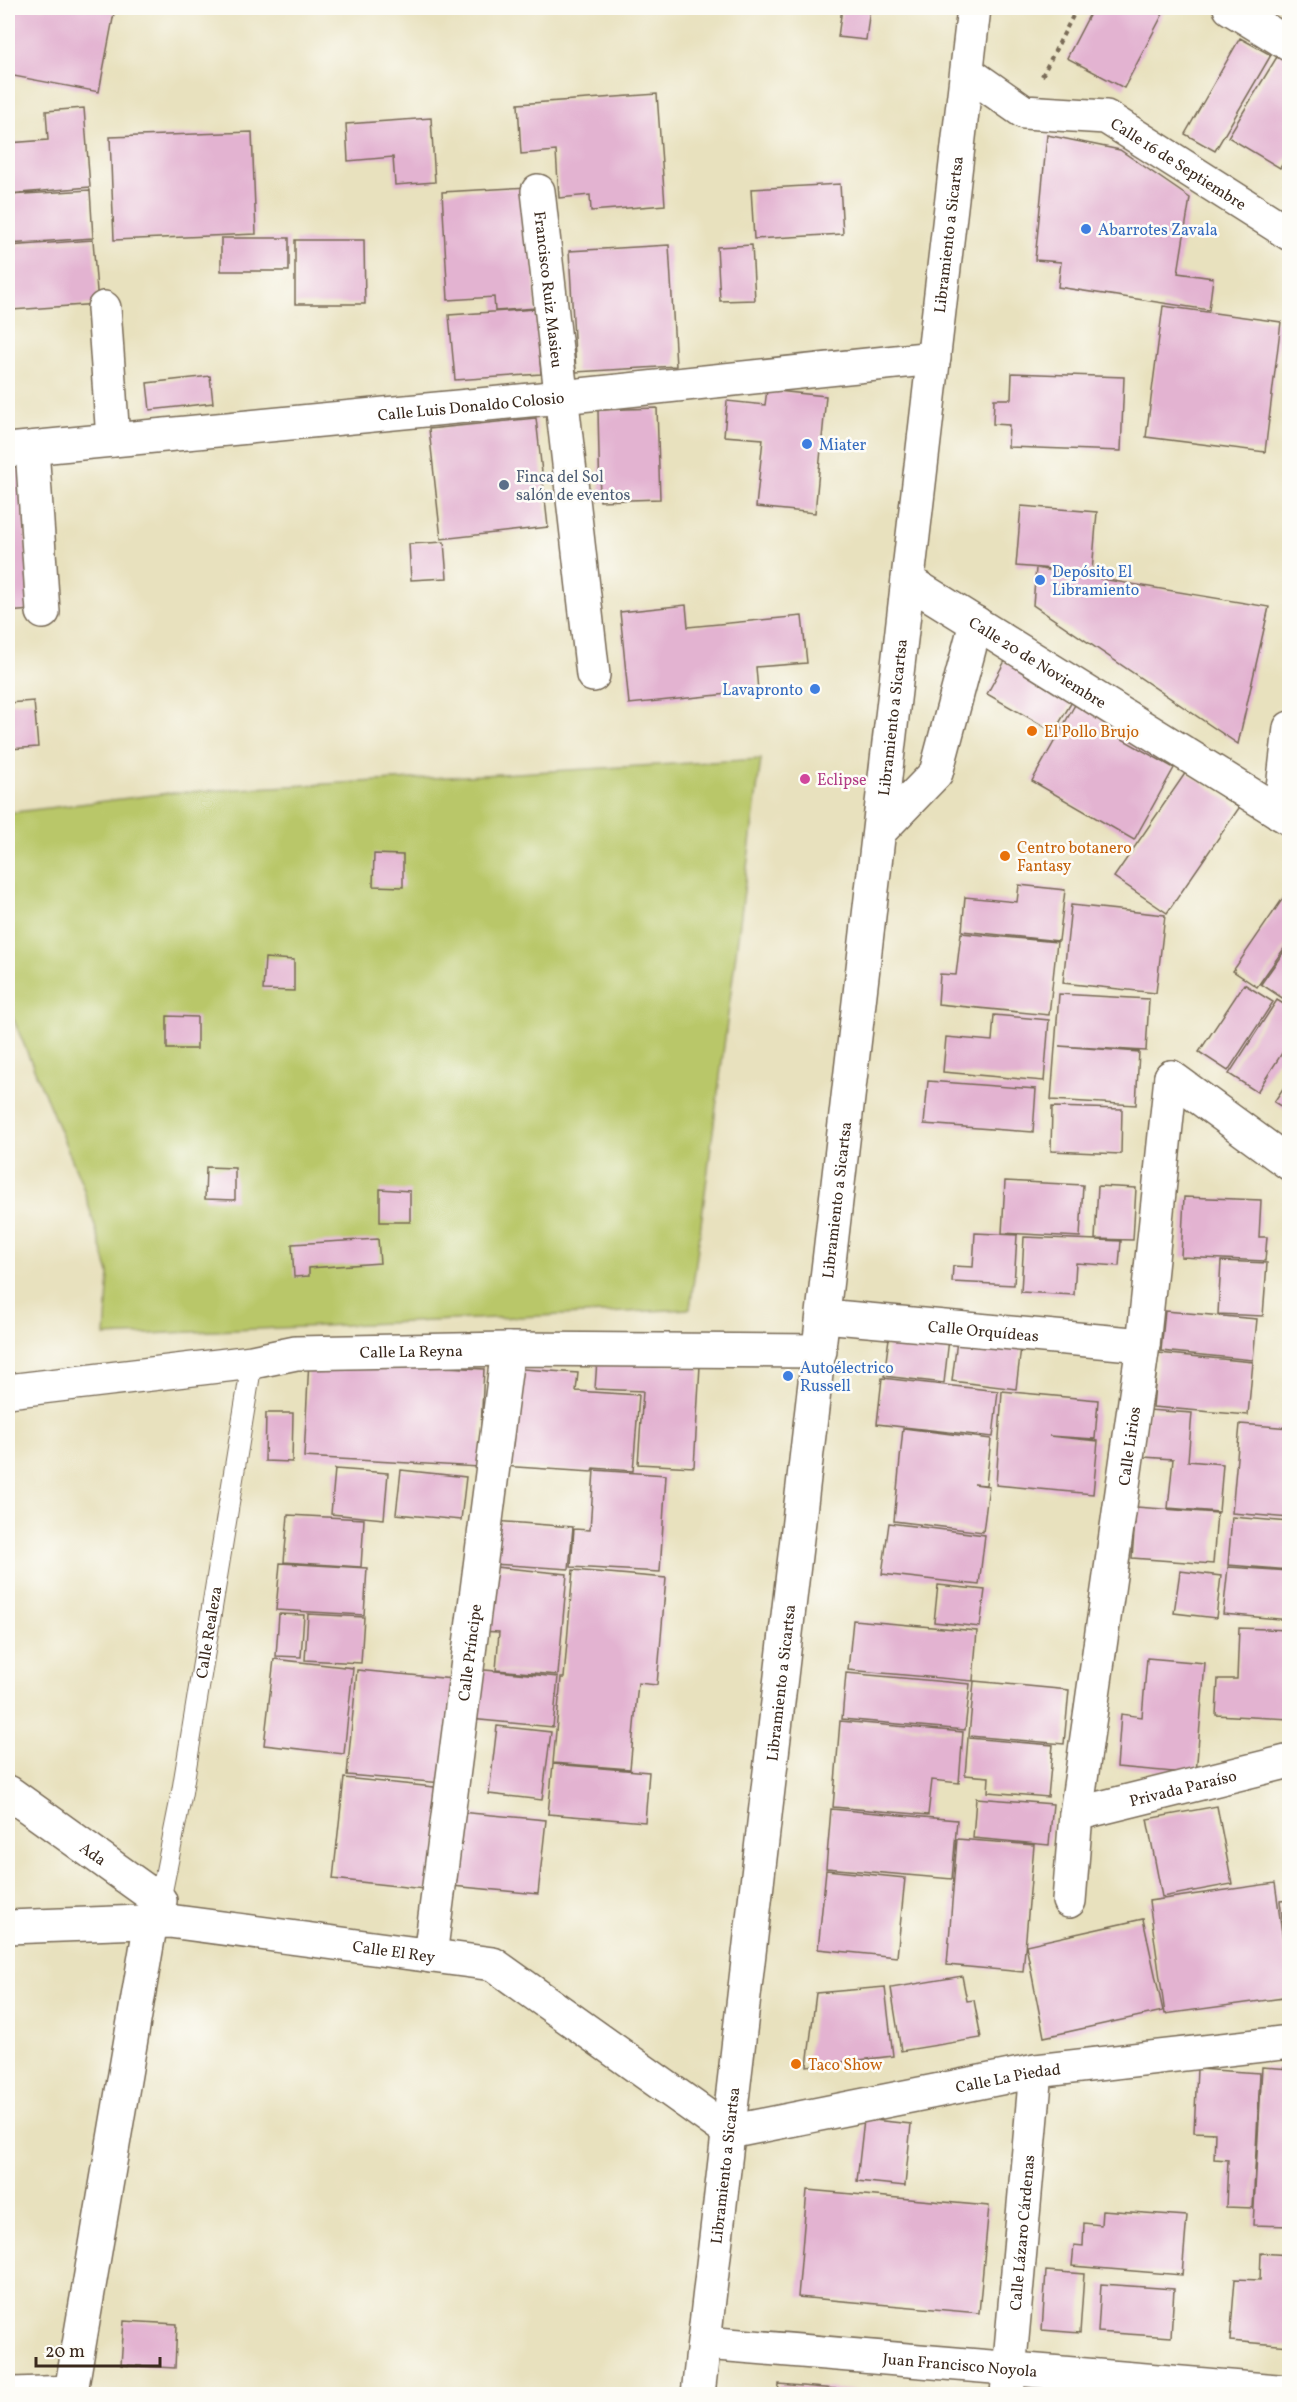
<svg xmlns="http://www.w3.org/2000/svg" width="1297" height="2402" font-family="Vollkorn,serif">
	<rect width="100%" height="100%" fill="#fdfcf7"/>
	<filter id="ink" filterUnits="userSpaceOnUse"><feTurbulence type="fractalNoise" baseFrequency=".0167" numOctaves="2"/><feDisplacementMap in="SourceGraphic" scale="12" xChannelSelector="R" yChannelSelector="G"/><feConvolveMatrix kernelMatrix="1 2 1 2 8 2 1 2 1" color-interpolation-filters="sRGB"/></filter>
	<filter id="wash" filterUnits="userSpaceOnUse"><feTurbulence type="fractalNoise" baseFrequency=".008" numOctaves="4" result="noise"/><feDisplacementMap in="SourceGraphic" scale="24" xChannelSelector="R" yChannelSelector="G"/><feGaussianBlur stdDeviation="1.35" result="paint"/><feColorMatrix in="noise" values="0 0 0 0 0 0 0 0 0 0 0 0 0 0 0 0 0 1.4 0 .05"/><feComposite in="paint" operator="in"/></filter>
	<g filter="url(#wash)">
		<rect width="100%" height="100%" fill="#e8e1be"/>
		<!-- green -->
		<path fill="#b9c769" stroke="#7a7844" stroke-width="1.5" d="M761,759L690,1309L105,1336L109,1273L82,1184L8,1006V813L169,793Z"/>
		<g id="blocks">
			<!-- building -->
			<path fill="#e3b3d1" d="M8,8H115L99,92L8,75Z
				M842,8H870L866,40L838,37Z
				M1093,8H1166L1124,88L1067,58Z
				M1240,38L1271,55L1215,151L1185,134Z
				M1283,47L1290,50V153L1280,168L1228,137Z
				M657,94L665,205L591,211L590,195L559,198L556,151L521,154L518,104Z
				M84,108L90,187L8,194V143L48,140L46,111Z
				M431,118L435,182L395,185L393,157L348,161L346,124Z
				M252,132L256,234L114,240L110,137Z
				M1047,135L1120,150L1190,198L1178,273L1213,278L1209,310L1058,287L1061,262L1035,260Z
				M840,184L843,234L754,239L751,189Z
				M529,187L536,308L495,311L494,297L448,300L442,192Z
				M90,190L93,238L8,244V195Z
				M221,238H289V271H221Z
				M93,240L98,304L12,310L10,279H8V246Z
				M295,240H364L365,304H295Z
				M669,245L676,366L576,372L569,251Z
				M752,245L755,300L720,301L717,247Z
				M1163,306L1281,322L1265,452L1146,437Z
				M536,309L541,374L455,380L449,315Z
				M1012,373L1124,377L1121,451L1008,447L1009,425L993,424L994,399H1011Z
				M210,376L213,403L150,410L147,383Z
				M767,390L826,396L815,513L756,507L763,439L724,436L727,401L765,405Z
				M657,408L660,499L600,501L598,410Z
				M536,418L548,527L441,539L429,429Z
				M21,465L31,610L8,612V466Z
				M1021,506L1097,512L1092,572L1016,566Z
				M444,542L447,578L411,580L409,544Z
				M1036,568L1269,607L1238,744L1033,605Z
				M686,605L688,627L802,616L807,663L756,667L758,691L629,704L620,612Z
				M1005,661L1073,700L1054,732L987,694Z
				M34,701L38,747L8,749V703Z
				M1076,703L1110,722L1106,730L1174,768L1134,840L1032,781Z
				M1186,772L1239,808L1167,913L1114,877Z
				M374,854L403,855V887L373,886Z
				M1019,885L1065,890L1059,941L962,931L965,897L1017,902Z
				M1290,888V940L1257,987L1233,971Z
				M1071,905L1165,915L1156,993L1063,983Z
				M961,933L1057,942L1049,1015L938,1004L940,974L956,975Z
				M1290,943V1003L1261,984Z
				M265,958L294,960V991L263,990Z
				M1244,984L1273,1002L1228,1071L1199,1052Z
				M1059,994L1149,999L1146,1051L1059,1046L1139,1052L1136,1105L1051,1100Z
				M1277,1000L1290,1008V1054L1284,1050L1257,1092L1229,1074Z
				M994,1015L1049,1020L1044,1081L943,1072L946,1037L992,1041Z
				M167,1016L197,1017V1049H167Z
				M1290,1078V1112L1274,1102Z
				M928,1081L1036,1089L1033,1132L924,1124Z
				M1052,1107L1122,1109L1121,1154L1051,1151Z
				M206,1167L235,1168V1200L205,1199Z
				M1005,1181L1083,1185L1080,1237L1002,1233Z
				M1098,1186L1136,1188L1133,1240L1095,1239Z
				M380,1189L410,1191V1222H380Z
				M1184,1197L1261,1200L1259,1237H1267L1265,1261L1181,1257Z
				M975,1233L1017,1235L1014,1285L952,1282L953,1266L973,1267Z
				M1024,1237L1121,1241L1119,1266L1076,1263L1074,1295L1021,1292Z
				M378,1239L380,1263L309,1268V1276L294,1277L292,1244Z
				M1221,1261L1267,1263L1263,1316L1218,1314Z
				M1165,1311L1257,1319L1253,1360L1161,1351Z
				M891,1323L950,1330L944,1383L884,1376Z
				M958,1332L1022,1339L1016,1389L952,1381Z
				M1158,1353L1253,1362L1248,1415L1153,1407Z
				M309,1360L484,1369L479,1467L304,1457Z
				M597,1360L700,1366L694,1467L638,1464L643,1391L595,1389Z
				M509,1368L578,1373L576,1391L639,1395L633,1471L593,1468L592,1472L501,1466Z
				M882,1378L998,1391L993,1437L877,1424Z
				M1002,1391L1098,1400L1095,1439L1049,1436L1098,1441L1093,1494L996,1485Z
				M1148,1410L1192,1413L1188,1461L1223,1464L1219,1512L1168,1508L1173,1459L1144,1457Z
				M266,1413H293L292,1462L265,1461Z
				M1240,1424L1290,1428V1518L1232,1513Z
				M903,1428L991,1439L986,1485L974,1484L989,1486L983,1532L894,1521Z
				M335,1469L388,1473L384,1519L331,1514Z
				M401,1470L466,1477L461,1520L396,1514Z
				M594,1470L666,1475L660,1572L571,1567L574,1529L590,1530Z
				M1136,1507L1217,1513L1213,1564L1132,1558Z
				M288,1515L364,1519L361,1567L284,1562Z
				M1232,1517L1290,1522V1570L1228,1565Z
				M494,1521L573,1527L569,1569L492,1564Z
				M889,1523L985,1535L979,1585L882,1574Z
				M280,1563L367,1568L364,1615L276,1610Z
				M485,1566L567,1574L558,1675L496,1670L499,1632L479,1631Z
				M1228,1567L1290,1571V1620L1223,1614Z
				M573,1570L666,1578L657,1685L638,1683L630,1769L553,1763L561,1678H564Z
				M1180,1571L1221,1576L1216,1618L1174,1613Z
				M938,1585L985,1590L980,1627L934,1622Z
				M279,1614L304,1615L301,1657L276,1656Z
				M308,1614L364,1617L361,1663L305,1660Z
				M853,1620L977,1631L973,1681L848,1670Z
				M1239,1628L1290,1630V1719L1216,1715L1218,1679H1237Z
				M1147,1658L1205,1663L1196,1774L1117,1767L1121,1714L1142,1717Z
				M274,1659L353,1668L344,1754L264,1745Z
				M474,1669L558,1677L553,1727L470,1719Z
				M357,1670L453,1679L443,1783L347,1775Z
				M846,1673L970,1684L965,1730L842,1719Z
				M974,1681L1069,1690L1064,1744L969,1736Z
				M840,1721L963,1732L959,1783L932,1780L928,1815L833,1807Z
				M497,1726L551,1732L542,1800L489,1794Z
				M968,1738L1053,1745L1048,1797L988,1792L989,1777L965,1775Z
				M553,1764L649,1772L645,1822L548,1814Z
				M344,1778L444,1788L433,1890L333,1879Z
				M976,1798L1053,1804L1049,1845L973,1838Z
				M1217,1806L1232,1884L1162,1897L1147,1819Z
				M831,1809L957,1820L952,1879L826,1868Z
				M459,1812L546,1820L538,1894L452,1886Z
				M957,1839L1034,1845L1023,1972L947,1965Z
				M826,1870L905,1878L897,1957L818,1949Z
				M1275,1883L1287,1968H1290V1997L1165,2014L1149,1901Z
				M1290,1900V1966H1288L1280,1901Z
				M1143,1919L1163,2011L1044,2037L1026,1945Z
				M962,1976L967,2001L974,2000L981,2038L901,2051L891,1988Z
				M885,1987L893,2056L807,2066L816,1993Z
				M1262,2067L1290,2069V2226L1253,2225Z
				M1197,2069L1260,2073L1253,2208L1226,2207L1228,2160L1214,2159L1215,2133L1194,2132Z
				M864,2119L911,2124L905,2186L857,2181Z
				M807,2190L989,2206L979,2313L798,2297Z
				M1102,2210L1187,2216L1182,2275L1072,2266L1074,2245L1083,2246L1084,2223L1101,2225Z
				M1261,2253L1290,2255V2346L1230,2341L1235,2279L1260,2280Z
				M1046,2271L1084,2274L1080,2333L1042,2330Z
				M1101,2284L1174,2289L1171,2337L1098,2332Z
				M124,2321L177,2324L175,2368L121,2365Z
				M779,2384L880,2393V2394H778Z"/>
		</g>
	</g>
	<g filter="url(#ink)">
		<use href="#blocks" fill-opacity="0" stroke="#786a56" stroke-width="1.5"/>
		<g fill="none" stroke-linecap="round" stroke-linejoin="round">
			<!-- lane casing -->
			<g stroke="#786a56" stroke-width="22">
				<g id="lane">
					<path id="s1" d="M160,1901L182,1792L252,1362"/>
				</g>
			</g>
			<!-- street casing -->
			<g stroke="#786a56" stroke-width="36">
				<g id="street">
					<path d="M1230,8L1290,45"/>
					<path id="s2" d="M967,72L1024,112L1106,117L1290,234"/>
					<path id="s3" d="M538,191L593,675"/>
					<path d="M104,308L113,440"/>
					<path d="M32,448L43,612"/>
					<path id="s4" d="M8,450L561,397L934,358"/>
					<path id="s5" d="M908,581L1290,819"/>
					<path d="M1280,813L1290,728"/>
					<path d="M880,831L936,773L976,623"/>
					<path d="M1171,1077L1290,1164"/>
					<path id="s6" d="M824,1316L1143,1345"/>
					<path id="s7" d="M8,1391L252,1362L296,1353L508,1349L820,1351"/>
					<path id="s8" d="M8,1792L160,1901L151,1921L71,2392L14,2394"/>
					<path id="s9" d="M1076,1814L1290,1761"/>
					<path id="s10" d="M1069,1901L1076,1814L1143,1345L1171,1077"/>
					<path id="s11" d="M8,1927L169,1921L493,1964L729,2132L1036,2071L1290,2042"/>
					<path id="s12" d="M430,1956L508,1349"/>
					<path id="s13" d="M1007,2394L1036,2071"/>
				</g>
			</g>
			<!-- secondary casing -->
			<g stroke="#786a56" stroke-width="36">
				<g id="secondary">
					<path id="s14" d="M705,2343L1290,2392"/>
				</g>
			</g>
			<!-- primary casing -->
			<g stroke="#786a56" stroke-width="36">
				<g id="primary">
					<path id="s15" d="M698,2394L974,8"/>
				</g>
			</g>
			<!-- path -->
			<path stroke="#786a56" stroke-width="4" stroke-dasharray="4.5 4.5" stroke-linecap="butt" d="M1042,76L1077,8"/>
			<!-- lane -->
			<use href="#lane" stroke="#fff" stroke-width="20"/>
			<!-- street -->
			<use href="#street" stroke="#fff" stroke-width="33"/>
			<!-- secondary -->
			<use href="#secondary" stroke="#fff" stroke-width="33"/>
			<!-- primary -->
			<use href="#primary" stroke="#fff" stroke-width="33"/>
		</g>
	</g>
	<!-- markers -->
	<g fill="#3f7fe0" stroke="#fdfcf7" stroke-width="2">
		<circle cx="1086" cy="229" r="6"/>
		<circle cx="807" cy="444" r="6"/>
		<circle cx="1040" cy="580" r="6"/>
		<circle cx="815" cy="689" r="6"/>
		<circle cx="788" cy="1376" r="6"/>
	</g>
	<circle fill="#5c6f8a" stroke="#fdfcf7" stroke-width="2" cx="504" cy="485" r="6"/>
	<g fill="#e8710a" stroke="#fdfcf7" stroke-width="2">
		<circle cx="1032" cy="731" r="6"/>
		<circle cx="1005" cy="856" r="6"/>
		<circle cx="796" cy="2064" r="6"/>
	</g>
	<circle fill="#d1479c" stroke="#fdfcf7" stroke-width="2" cx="805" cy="779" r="6"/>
	<g text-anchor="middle" stroke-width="5" stroke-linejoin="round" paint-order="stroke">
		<!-- street labels -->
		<g font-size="16" fill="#3b2a1e" stroke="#fdfcf7">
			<text dy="6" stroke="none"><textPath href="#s2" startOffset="238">Calle 16 de Septiembre</textPath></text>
			<text dy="6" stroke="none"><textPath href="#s15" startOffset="2174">Libramiento a Sicartsa</textPath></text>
			<text dy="6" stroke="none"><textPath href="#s3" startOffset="99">Francisco Ruiz Masieu</textPath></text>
			<text dy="6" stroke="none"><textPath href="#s4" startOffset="465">Calle Luis Donaldo Colosio</textPath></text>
			<text dy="6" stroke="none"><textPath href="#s5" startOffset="153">Calle 20 de Noviembre</textPath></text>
			<text dy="6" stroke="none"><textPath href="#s15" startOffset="1688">Libramiento a Sicartsa</textPath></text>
			<text dy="6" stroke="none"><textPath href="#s15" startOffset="1202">Libramiento a Sicartsa</textPath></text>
			<text dy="6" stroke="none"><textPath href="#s6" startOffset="160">Calle Orquídeas</textPath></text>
			<text dy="6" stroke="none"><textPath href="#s7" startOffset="406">Calle La Reyna</textPath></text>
			<text dy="6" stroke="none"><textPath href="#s10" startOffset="459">Calle Lirios</textPath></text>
			<text dy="6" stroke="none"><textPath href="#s1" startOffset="273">Calle Realeza</textPath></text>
			<text dy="6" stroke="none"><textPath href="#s12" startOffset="306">Calle Príncipe</textPath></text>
			<text dy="6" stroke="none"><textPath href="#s15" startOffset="716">Libramiento a Sicartsa</textPath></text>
			<text dy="6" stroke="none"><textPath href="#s9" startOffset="110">Privada Paraíso</textPath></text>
			<text dy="6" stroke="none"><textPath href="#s8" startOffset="105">Ada</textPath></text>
			<text dy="6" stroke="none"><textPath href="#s11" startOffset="388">Calle El Rey</textPath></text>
			<text dy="6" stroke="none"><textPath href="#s11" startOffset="1062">Calle La Piedad</textPath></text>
			<text dy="6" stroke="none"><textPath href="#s15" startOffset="230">Libramiento a Sicartsa</textPath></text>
			<text dy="6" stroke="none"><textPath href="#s13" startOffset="162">Calle Lázaro Cárdenas</textPath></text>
			<text dy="6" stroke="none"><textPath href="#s14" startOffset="256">Juan Francisco Noyola</textPath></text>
		</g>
		<!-- shop labels -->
		<g font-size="16" fill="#366cbe" stroke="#fdfcf7" text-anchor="start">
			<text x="1098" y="235">Abarrotes Zavala</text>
			<text x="819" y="450">Miater</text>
			<text x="1052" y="577">Depósito El<tspan x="1052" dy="18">Libramiento</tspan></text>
			<text x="803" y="695" text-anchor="end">Lavapronto</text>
			<text x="800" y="1373">Autoélectrico<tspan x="800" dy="18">Russell</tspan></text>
		</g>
		<!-- service labels -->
		<g font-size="16" fill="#4e5e75" stroke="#fdfcf7" text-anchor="start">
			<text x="516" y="482">Finca del Sol<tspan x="516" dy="18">salón de eventos</tspan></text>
		</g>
		<!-- food labels -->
		<g font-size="16" fill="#c56008" stroke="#fdfcf7" text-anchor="start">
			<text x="1044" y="737">El Pollo Brujo</text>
			<text x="1017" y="853">Centro botanero<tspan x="1017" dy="18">Fantasy</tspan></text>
			<text x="808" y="2070">Taco Show</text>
		</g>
		<!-- hotel labels -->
		<g font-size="16" fill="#b23c85" stroke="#fdfcf7" text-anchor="start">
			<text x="817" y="785">Eclipse</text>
		</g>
	</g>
	<!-- margin -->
	<rect width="1297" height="2402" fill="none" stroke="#fdfcf7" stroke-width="30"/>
	<!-- scale -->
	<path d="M36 2357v9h124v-9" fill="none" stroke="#3b2a1e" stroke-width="3"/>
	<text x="45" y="2357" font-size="18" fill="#3b2a1e" stroke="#fdfcf7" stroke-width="4.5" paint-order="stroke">20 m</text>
</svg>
